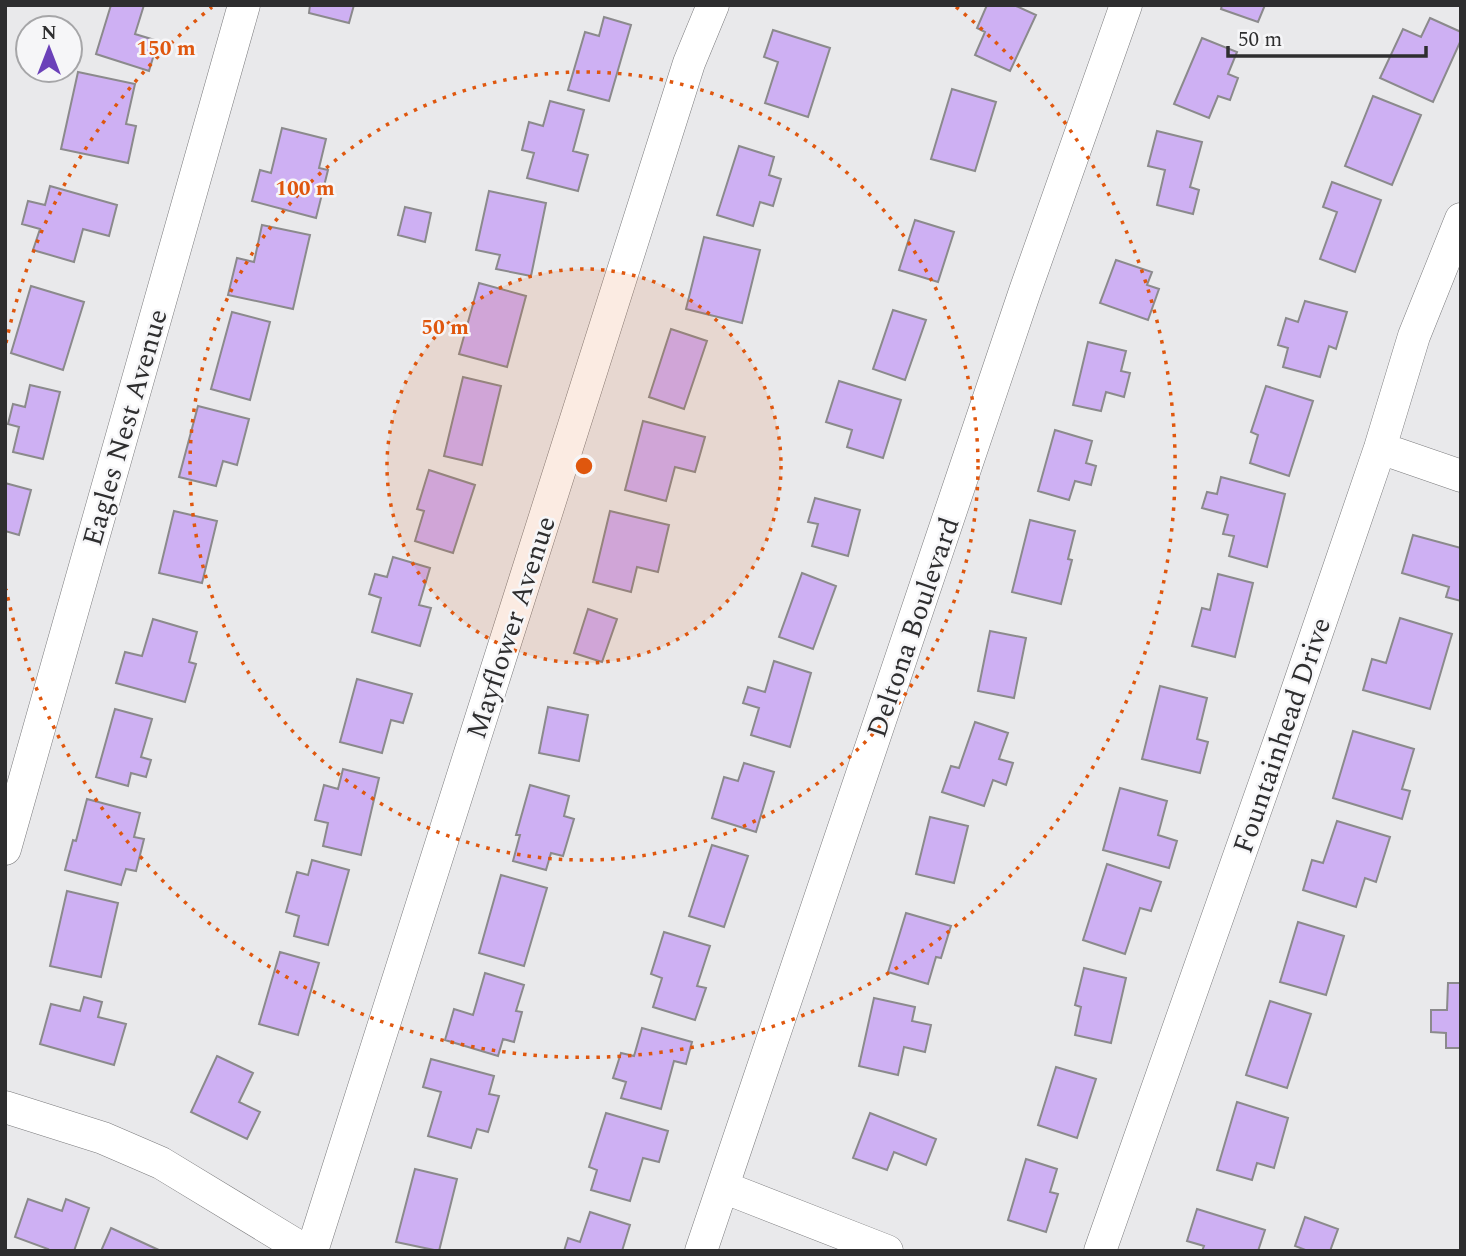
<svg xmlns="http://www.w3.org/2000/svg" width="1466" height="1256" font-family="Spectral,serif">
	<rect width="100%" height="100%" fill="#e9e9eb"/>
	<!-- building -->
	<path fill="#ceb0f3" stroke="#8b8a8c" stroke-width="2" d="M111,5H144L135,34L158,41L149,71L96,54Z
		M310,5H354L349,23L309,13Z
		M987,5H1014L1036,15L1010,71L975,55L985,32L977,28Z
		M1222,5H1265L1258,22L1221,9Z
		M604,17L631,25L609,101L568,90L585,32L599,36Z
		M1430,18L1461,32V40L1433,102L1380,78L1403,29L1421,37Z
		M773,30L830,48L808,117L765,103L778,62L764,57Z
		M1202,38L1237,52L1228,74L1238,78L1230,100L1218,96L1209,118L1174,104Z
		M78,72L135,84L126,124L136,126L128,163L61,149Z
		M952,89L996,102L975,171L931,159Z
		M1373,96L1421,115L1392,185L1345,166Z
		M550,101L584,110L573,151L588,155L578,191L527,178L534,153L522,150L529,122L543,126Z
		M282,128L326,139L319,168L328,170L316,218L252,201L260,170L271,173Z
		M1157,131L1202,142L1190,187L1199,190L1193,214L1157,205L1165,170L1148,166Z
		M739,146L774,157L769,175L781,179L773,206L760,202L753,226L717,215Z
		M1332,182L1381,200L1355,272L1320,259L1337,212L1323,207Z
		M50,186L117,205L109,236L83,229L74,262L33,250L40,229L22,224L28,201L45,205Z
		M489,191L546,203L531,276L496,269L500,255L476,250Z
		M405,207L431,213L425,242L398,235Z
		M915,220L954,232L938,282L899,270Z
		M262,225L310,235L293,309L228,295L237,258L254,262Z
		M704,237L760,250L742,323L686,309Z
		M1116,260L1152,272L1147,285L1159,289L1148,320L1100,303Z
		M479,283L526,296L507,367L459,354Z
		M31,286L84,302L63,370L11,353Z
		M1305,301L1347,312L1336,349L1329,346L1320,377L1283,367L1288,348L1278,345L1286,318L1298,322Z
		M893,310L926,320L905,380L873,369Z
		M232,312L270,322L250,400L211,389Z
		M671,329L707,341L684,409L649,397Z
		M1088,342L1126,351L1121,371L1130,373L1124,397L1106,392L1101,411L1073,405Z
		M463,377L501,386L482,465L444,456Z
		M839,381L901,400L883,458L847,447L852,430L826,422Z
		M30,385L60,392L43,459L13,452L19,427L8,424L13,404L25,407Z
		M1266,386L1313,401L1289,476L1250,463L1258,435L1251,432Z
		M198,406L249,419L237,465L223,461L216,486L179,477Z
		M643,421L705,437L695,472L675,467L666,501L625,490Z
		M1055,430L1092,441L1086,463L1096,466L1091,485L1075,481L1069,500L1038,491Z
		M429,470L475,485L453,553L415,541L424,511L417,509Z
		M1221,477L1285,494L1267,567L1229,556L1234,536L1223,534L1228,515L1202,508L1207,492L1217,494Z
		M5,483L31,490L19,535L5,531Z
		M815,498L860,510L848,556L812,546L818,524L808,522Z
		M174,511L217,521L202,583L159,573Z
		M610,511L669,525L658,572L637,567L631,592L593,582Z
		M1030,520L1075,531L1068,559L1072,560L1061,604L1012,592Z
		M1413,535L1461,548V601L1446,597L1449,587L1402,573Z
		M393,557L430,568L419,605L431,608L420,646L372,632L381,598L369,594L375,574L387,577Z
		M802,573L836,586L813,649L779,637Z
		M1218,574L1253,583L1235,657L1192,646L1202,608L1210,610Z
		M588,609L617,619L602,662L574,653Z
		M1400,618L1452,634L1430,709L1363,690L1372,659L1386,663Z
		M153,619L197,632L189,662L196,664L185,702L116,683L125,652L142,656Z
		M990,631L1026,638L1014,698L978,691Z
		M774,661L811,673L790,747L751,735L759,708L743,703L748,687L765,692Z
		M357,679L412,694L403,723L391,720L382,753L340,742Z
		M1160,686L1207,698L1197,739L1208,742L1200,773L1142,759Z
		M548,707L588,715L579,761L539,753Z
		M115,709L152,719L141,757L151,760L146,777L131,773L128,786L96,777Z
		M975,722L1008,733L999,759L1013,763L1006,785L993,780L984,806L942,792L951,766L959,768Z
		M1353,731L1414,749L1402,789L1410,791L1402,819L1333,798Z
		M744,763L774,772L756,832L712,818L724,777L738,781Z
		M343,769L379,778L361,855L323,846L328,823L315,820L324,785L338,789Z
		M530,785L569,796L564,816L574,819L563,856L551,853L546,870L513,861L520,835H516Z
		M1120,788L1167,801L1158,835L1177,841L1169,868L1103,850Z
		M87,799L140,813L134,837L144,839L136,871L126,869L121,885L65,870L73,840L76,841Z
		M930,817L968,826L954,883L916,874Z
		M1337,821L1390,837L1376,882L1365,878L1356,907L1303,890L1312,860L1323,863Z
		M712,845L748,856L724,927L689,916Z
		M312,860L349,870L328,945L294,936L299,916L286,912L297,872L308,875Z
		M1107,864L1161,882L1151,911L1140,908L1125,954L1083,940Z
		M501,875L547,888L524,966L479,953Z
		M67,891L118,903L101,977L50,966Z
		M906,913L951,926L941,958L936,957L928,984L888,972Z
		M1298,922L1344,936L1326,995L1280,982Z
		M664,932L710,946L697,986L706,988L695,1020L653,1007L662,978L651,974Z
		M280,952L319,963L298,1035L259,1024Z
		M1084,968L1126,978L1111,1043L1075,1035L1081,1007L1075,1005Z
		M485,973L524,985L516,1011L522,1012L514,1042L503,1039L498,1056L445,1040L454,1009L473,1015Z
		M1448,983H1461V1048H1446V1033L1431,1032V1010H1447Z
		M84,997L102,1002L98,1017L126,1024L114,1065L40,1044L51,1004L80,1011Z
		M874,998L915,1007L912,1021L931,1025L925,1052L904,1047L898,1075L859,1066Z
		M1270,1001L1311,1014L1287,1088L1246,1075Z
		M642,1028L692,1042L686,1064L674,1061L661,1109L621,1098L626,1082L613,1078L621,1053L634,1056Z
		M217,1056L253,1073L239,1102L260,1112L247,1139L191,1112Z
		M431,1059L494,1076L489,1094L499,1096L488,1132L477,1129L471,1148L428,1136L441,1092L423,1087Z
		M1056,1067L1096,1079L1077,1138L1038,1125Z
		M1237,1102L1288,1118L1274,1168L1257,1163L1252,1180L1217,1170Z
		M606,1113L668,1131L659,1162L643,1158L630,1201L591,1190L597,1170L589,1167Z
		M870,1113L936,1139L926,1165L894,1152L887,1170L853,1158Z
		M1026,1159L1057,1169L1050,1192L1058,1194L1046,1232L1008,1220Z
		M415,1169L457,1179L439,1251L396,1242Z
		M28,1199L62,1211L66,1199L89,1208L74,1251H47L48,1249L15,1237Z
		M1197,1209L1265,1230L1258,1251H1202L1204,1246L1187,1241Z
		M590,1212L630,1225L622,1251H564L568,1238L580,1242Z
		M1305,1217L1338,1229L1330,1251H1308L1295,1246Z
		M111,1228L161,1251H101Z"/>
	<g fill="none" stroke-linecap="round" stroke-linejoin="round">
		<!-- minor casing -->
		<g stroke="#7b7b7d" stroke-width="33">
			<path id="minor" d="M1380,448L1461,476
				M5,849L244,5
				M5,1107L103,1138L161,1163L306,1251
				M723,1187L887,1251
				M312,1251L689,63L713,5
				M701,1251L1025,291L1126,5
				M1100,1251L1287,720L1380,448L1414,336L1461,219"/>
		</g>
		<!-- minor -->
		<use href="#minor" stroke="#fff" stroke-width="32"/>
	</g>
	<!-- distance rings -->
	<circle cx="584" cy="466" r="197" fill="#df570e" fill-opacity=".12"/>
	<g fill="none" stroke="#df570e" stroke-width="3.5" stroke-dasharray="3.5 7">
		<circle cx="584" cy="466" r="197"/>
		<circle cx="584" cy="466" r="394"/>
		<path d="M6 343A591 591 0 0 1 212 7M956 7A591 591 0 1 1 6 589"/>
	</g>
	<g text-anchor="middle" stroke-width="5" stroke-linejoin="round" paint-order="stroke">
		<!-- street labels -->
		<g font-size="28" fill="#2e2e2f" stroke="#f6f6f8">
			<text transform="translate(124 427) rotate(-74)" y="10">Eagles Nest Avenue</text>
			<text transform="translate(510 627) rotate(-72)" y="10">Mayflower Avenue</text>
			<text transform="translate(912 627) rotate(-71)" y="10">Deltona Boulevard</text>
			<text transform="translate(1281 735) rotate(-71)" y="10">Fountainhead Drive</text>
		</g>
	</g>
	<circle cx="584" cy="466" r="10" fill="#df570e" stroke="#f6f6f8" stroke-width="3.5"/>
	<g font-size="21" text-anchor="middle" font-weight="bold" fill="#df570e" stroke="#f6f6f8" stroke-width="5" stroke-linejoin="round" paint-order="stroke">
		<text x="166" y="55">150 m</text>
		<text x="305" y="195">100 m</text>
		<text x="445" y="334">50 m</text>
	</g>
	<!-- border -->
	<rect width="1466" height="1256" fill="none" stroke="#2e2e2f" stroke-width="14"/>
	<!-- north arrow -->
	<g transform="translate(49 49)"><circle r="33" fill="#f6f6f8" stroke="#a6a6a8" stroke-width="2"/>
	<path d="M0-5L12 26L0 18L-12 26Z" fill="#6b41b9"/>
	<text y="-10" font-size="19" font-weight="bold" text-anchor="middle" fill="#2e2e2f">N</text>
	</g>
	<!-- scale -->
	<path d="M1228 46v10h198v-10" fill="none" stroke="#2e2e2f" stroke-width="3.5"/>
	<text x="1238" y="46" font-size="21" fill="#2e2e2f" stroke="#f6f6f8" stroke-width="5" paint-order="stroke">50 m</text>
</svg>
